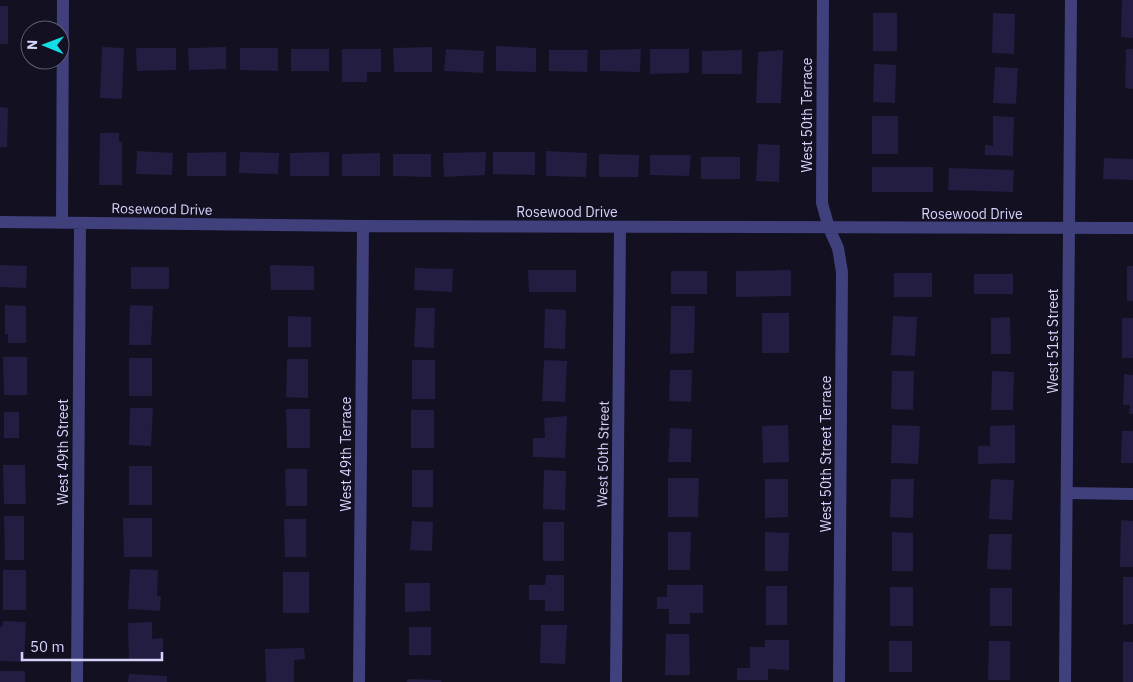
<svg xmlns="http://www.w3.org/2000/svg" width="1133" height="682" font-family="'IBM Plex Sans',sans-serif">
	<rect width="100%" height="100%" fill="#121021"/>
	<!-- building -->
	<path fill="#231d41" d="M1122,0H1133V38L1121,37Z
		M0,6H8V44H0Z
		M873,13H897V51H873Z
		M993,13L1015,14L1014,54L992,53Z
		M496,46L536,48V72L496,71Z
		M102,47L124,48L122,99L100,98Z
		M226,47V69L189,70L188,48Z
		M432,47V72H394L393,48Z
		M136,48H176V70L137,71Z
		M240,48H278V71L240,70Z
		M291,49H329V71H291Z
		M342,49H381V72H367V82H342Z
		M446,49L484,51L483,73L444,71Z
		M641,49L640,72L600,71V50Z
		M650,49H689V73L650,74Z
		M1126,49H1133V89L1125,88Z
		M549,50H588L587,72L549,71Z
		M742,50V74H702V51Z
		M783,50L781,103H756L758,52Z
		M874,64L896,65L895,103L873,102Z
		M995,67L1018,68L1016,104L993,103Z
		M0,107L8,108L7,147H0Z
		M872,116H898V154H872Z
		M993,116L1014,117L1013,156L985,155V145L993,146Z
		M100,133H119V142H122V185H99Z
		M758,144L780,145L779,182L756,181Z
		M137,151L173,153L172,175L136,174Z
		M546,151L587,153L586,177L546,176Z
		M226,152V176H187V153Z
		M240,152L279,153L278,174L239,173Z
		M329,152V176H290V153Z
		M486,152L485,175L444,177L443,153Z
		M493,152H535V175L493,174Z
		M380,153V176H342V154Z
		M393,154H431V177L393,176Z
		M599,154L639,155L638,177H599Z
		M650,155H691L689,176L650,175Z
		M701,157H740V179H701Z
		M1104,158L1133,159V180L1103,179Z
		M872,167H933V192H872Z
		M949,168L1014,170L1013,192L948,190Z
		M0,265L27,266L26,288L0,287Z
		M270,265L314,266V290H271Z
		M1127,266H1133V301H1127Z
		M131,267H169V289H131Z
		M415,268L453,269L452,292L414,290Z
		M528,270H576V292H529Z
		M791,270V296L736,297V271Z
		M671,271H707V294H671Z
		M894,273H932V297H894Z
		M974,274H1013V294H974Z
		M5,305L26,306V343H8V334H5Z
		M130,305L153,306L151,345H129Z
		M671,306H695L694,353L670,354Z
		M416,308H435L434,348L414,347Z
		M545,309L566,310L565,349L544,348Z
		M762,313H789V353H762Z
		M288,316L311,317V347H288Z
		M893,316L917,317L915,356L891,355Z
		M1010,317L1011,354H991V318Z
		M1122,318H1133V358H1122Z
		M3,357H27V395H4Z
		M129,358H152V396H129Z
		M287,359H308V398L286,397Z
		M412,360H435V399H412Z
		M544,360L567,361L565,402L542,401Z
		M670,370H692L691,402L669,401Z
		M892,371H914L913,410L891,409Z
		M992,371L1014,372L1013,410H991Z
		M1124,374L1133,375V414H1129L1130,405H1123Z
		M130,408H153L151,446L129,445Z
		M286,409H310V448H287Z
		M411,410H434V448H411Z
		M4,412H19V438H4Z
		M567,416L565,458L533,457V438H545L544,418Z
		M788,425L789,462L763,463L762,426Z
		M892,425L920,426L918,464L891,463Z
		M1015,425V463L978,464V446H990V426Z
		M670,428L692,429L691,462H668Z
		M1122,431H1133V463H1121Z
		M3,465H25L26,504H4Z
		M129,466H152V505H129Z
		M285,469H307V506H286Z
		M412,470H433V507H412Z
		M544,470L566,471L565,510L543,509Z
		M668,478H699L698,517H668Z
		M765,479H788V517L765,518Z
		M891,479H914L913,518L890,517Z
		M991,479L1014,480L1012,520L989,519Z
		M4,516H24V560H5Z
		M123,518H152V557H124Z
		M284,519H306V557H285Z
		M1121,520L1133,521V567H1120Z
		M412,521L433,522L432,551L410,550Z
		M543,522H564V561H543Z
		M668,532H691L690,570H668Z
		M765,532L789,533L788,571H765Z
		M892,532L913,533V571H892Z
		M989,534H1012L1011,570L987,569Z
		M130,569L158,570L157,596H161L160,611L128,609Z
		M3,570H26V610H3Z
		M283,572H309V613H283Z
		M546,575H564V611H545V600H529V585H545Z
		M1123,577H1133V624L1123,625Z
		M405,583H430V611L405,612Z
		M667,585H703V613H690V624H669V609H657V597H667Z
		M766,586H787V625H766Z
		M890,587H913V626H890Z
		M990,588H1012V626H990Z
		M3,621L26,622L24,662L0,661V627H2Z
		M152,622V639L163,638V660L129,661L128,623Z
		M541,625H567L565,664L540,663Z
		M409,627H431V655H409Z
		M666,634H689L690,675H665Z
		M765,640H789V670L768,669V680H737V668H750V647H765Z
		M889,641H912V672H889Z
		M989,641H1010V680H988Z
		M1123,642H1133V682H1123Z
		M304,648L305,659L294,660V682H266L265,649Z
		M0,671H25V682H0Z
		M129,674L167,676V682H128Z
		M407,679L441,680V682H407Z"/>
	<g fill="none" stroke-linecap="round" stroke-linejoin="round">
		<!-- minor -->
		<path stroke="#3f407c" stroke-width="12" d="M823,0L822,203L829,228L838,248L842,272L839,682
			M0,222L363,226L1133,228
			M62,222L63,0
			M1067,493L1133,494
			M77,682L80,223
			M359,682L363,226
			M616,682L620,227"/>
		<!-- tertiary -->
		<path stroke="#3f407c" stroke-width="12" d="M1065,682L1071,0"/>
	</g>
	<g text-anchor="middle" stroke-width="4" stroke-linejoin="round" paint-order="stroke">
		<!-- street labels -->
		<g font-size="14" fill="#d6d4fb" stroke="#121021">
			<text transform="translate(807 115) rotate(-90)" y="5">West 50th Terrace</text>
			<text transform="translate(162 209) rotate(1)" y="5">Rosewood Drive</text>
			<text x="567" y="217">Rosewood Drive</text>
			<text x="972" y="219">Rosewood Drive</text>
			<text transform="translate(1053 341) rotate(-90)" y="5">West 51st Street</text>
			<text transform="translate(63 452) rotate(-90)" y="5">West 49th Street</text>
			<text transform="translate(346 454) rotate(-90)" y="5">West 49th Terrace</text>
			<text transform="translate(603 454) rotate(-89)" y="5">West 50th Street</text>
			<text transform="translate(826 454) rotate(-90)" y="5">West 50th Street Terrace</text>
		</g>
	</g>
	<!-- north arrow -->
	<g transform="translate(45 45) rotate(271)"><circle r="24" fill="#121021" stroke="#605e78"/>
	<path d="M0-4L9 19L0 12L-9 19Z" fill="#15dde6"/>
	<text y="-8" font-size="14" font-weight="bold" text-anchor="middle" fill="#d6d4fb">N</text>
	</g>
	<!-- scale -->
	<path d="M22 652v8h140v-8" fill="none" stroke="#d6d4fb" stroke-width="2.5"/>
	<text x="30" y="652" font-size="15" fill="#d6d4fb" stroke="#121021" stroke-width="4" paint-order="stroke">50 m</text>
</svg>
